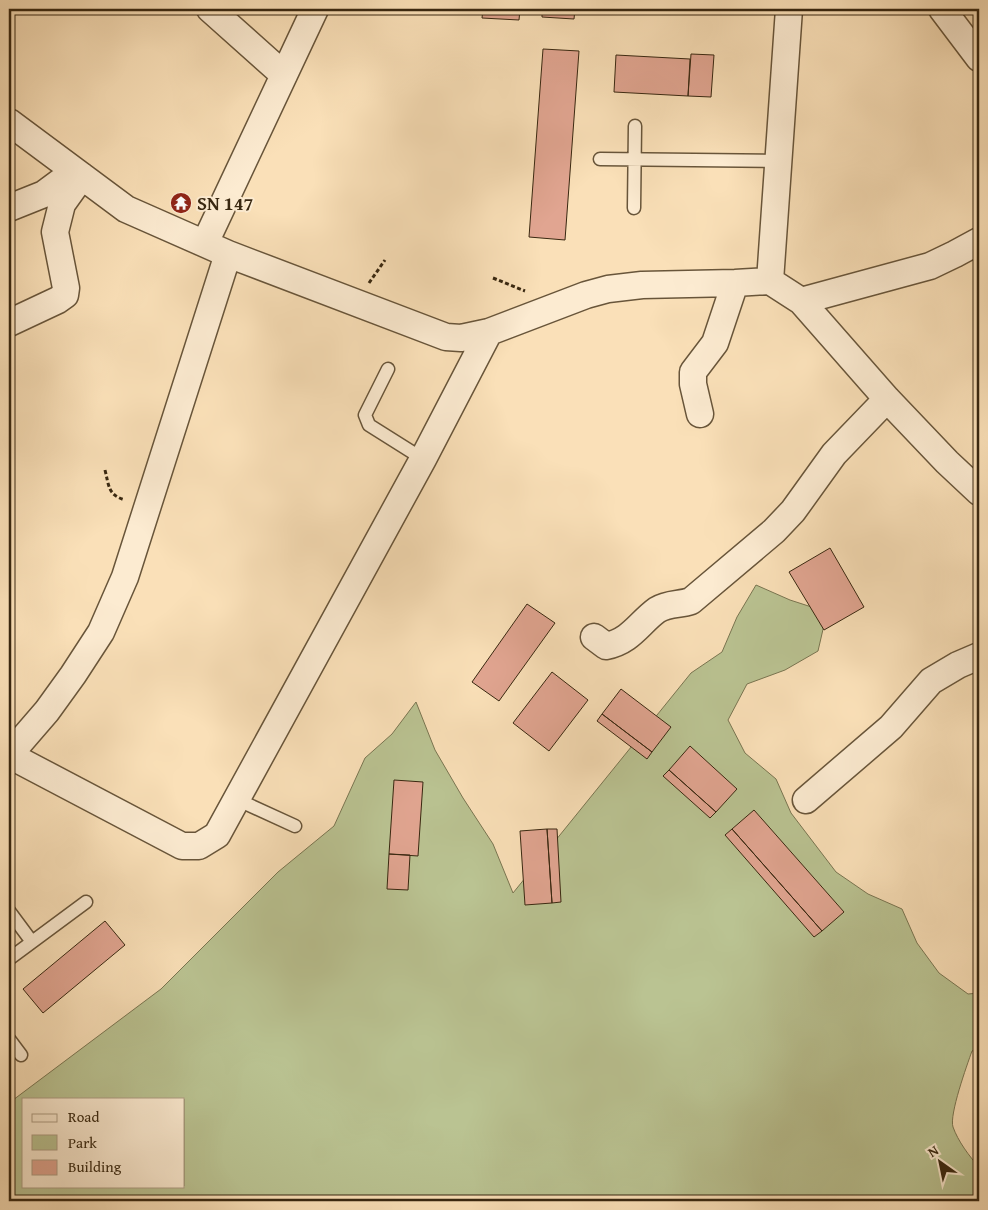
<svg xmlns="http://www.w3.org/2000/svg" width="988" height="1210" font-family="'Gentium Book Plus',serif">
	<rect width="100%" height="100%" fill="#fae0b8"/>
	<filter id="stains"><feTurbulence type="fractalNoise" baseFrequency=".004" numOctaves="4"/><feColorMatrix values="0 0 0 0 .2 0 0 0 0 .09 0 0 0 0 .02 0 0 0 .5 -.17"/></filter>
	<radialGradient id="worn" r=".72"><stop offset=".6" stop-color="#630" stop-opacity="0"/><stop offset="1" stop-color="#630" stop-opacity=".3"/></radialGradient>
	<!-- green -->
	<path fill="#bac392" stroke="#797551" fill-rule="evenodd" d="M756,585L790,600L827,612L818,651L785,670L747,684L728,720L745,753L776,779L791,813L836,872L868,894L902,909L917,943L939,973L968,994L979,993V1048L972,1051C967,1065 949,1115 953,1127C958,1141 969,1156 979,1167V1201H9V1103L161,989L278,872L334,826L365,758L392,734L416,702L435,750L463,798L493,844L513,893L691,673L722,652L737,617ZM24,1099H184V1186H24Z"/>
	<!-- building -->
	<path fill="#e1a591" stroke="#382710" d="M483,9H520L519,20L482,18Z
		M542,9H575L574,19L542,17Z
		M543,49L579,51L565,240L529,237Z
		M691,54L714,55L711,97L688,96Z
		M616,55L690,59L688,96L614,92Z
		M830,548L864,607L824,630L789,572Z
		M527,604L555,623L499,701L472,682Z
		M552,672L588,700L549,751L513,723Z
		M621,689L671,727L652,752L602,714Z
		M602,714L652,752L647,759L597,721Z
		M690,746L737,789L716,812L669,770Z
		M669,770L716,812L710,818L663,776Z
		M394,780L423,782L418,856L389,854Z
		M754,810L844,912L822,931L732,829Z
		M547,829L552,903L525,905L520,831Z
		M547,829H557L561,902L552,903Z
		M732,829L822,931L814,937L725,835Z
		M389,854L410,855L408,890L387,889Z
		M105,921L125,945L43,1013L23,989Z"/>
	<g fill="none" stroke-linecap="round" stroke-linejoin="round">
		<!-- lane casing -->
		<g stroke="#68553a" stroke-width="15">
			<path id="lane" d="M600,159L778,161
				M634,208L635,126
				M388,369L365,415L369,425L423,459
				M236,799L295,826
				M9,911L32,942L9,959
				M32,942L86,902
				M9,1039L21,1055"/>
		</g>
		<!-- street casing -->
		<g stroke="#68553a" stroke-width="29">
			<path id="street" d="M210,9L284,75
				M942,9L979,58
				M9,122L126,209L228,254L446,337L461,338L489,332L586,295L608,289L642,285L735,283L770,281L801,301L887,399L947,462L979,492
				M9,208L44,194L75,171
				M205,243L315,9
				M770,281L789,9
				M801,301L930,266L955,254L979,241
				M9,323L58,300L65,295L66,288L55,232L62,204L82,176
				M700,414L693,384V372L715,343L735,283
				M594,637L606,646C631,641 639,623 657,610C668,603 680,605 691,601L774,531L793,511L834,454L887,399
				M9,755L182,846H199L217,835L423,459L489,332
				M9,755L47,711L73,675L101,632L125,577L228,254
				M806,800L891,727L931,681L958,665L979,656"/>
		</g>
		<!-- path -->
		<path stroke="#382710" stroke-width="3" stroke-dasharray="4 2.5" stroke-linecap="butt" d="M493,278L525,291
			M369,283L385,260
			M105,470C109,486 108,495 125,500"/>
		<!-- lane -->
		<use href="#lane" stroke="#fcebd1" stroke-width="12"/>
		<!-- street -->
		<use href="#street" stroke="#fcebd1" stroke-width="26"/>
	</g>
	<!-- icons -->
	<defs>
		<g id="temple-disc" transform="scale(1.125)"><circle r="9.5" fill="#8f2418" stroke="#fcebd1"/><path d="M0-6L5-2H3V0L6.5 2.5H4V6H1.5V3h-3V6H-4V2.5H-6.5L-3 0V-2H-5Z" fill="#fff"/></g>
	</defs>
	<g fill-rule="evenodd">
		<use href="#temple-disc" x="181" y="203"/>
	</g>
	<g text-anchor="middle" stroke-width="4" stroke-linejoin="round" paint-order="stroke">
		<!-- poi labels -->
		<g font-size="19" font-weight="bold" fill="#382710" stroke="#fcebd1" text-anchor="start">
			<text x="197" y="210">SN 147</text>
		</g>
	</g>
	<!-- margin -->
	<rect width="988" height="1210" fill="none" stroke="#fae0b8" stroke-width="30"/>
	<rect x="10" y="10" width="968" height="1190" fill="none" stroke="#382710" stroke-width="2.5"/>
	<rect x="15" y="15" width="958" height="1180" fill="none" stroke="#382710"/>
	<!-- legend -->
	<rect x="22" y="1098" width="162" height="90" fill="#fcebd1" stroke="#ae9d84"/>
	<rect x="32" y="1114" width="25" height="8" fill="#fcebd1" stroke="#ae9d84"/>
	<text x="68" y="1122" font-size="15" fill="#382710">Road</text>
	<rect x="32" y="1135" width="25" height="15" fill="#bac392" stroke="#ae9d84"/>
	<text x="68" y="1148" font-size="15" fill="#382710">Park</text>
	<rect x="32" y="1160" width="25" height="15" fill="#e1a591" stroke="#ae9d84"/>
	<text x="68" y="1172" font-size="15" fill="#382710">Building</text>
	<!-- north arrow -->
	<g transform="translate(940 1162) rotate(327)" stroke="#fcebd1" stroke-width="4" paint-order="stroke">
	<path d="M0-4L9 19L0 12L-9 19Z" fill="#382710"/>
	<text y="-8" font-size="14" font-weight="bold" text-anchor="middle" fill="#382710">N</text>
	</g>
	<rect width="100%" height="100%" filter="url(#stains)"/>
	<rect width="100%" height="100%" fill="url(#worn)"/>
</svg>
